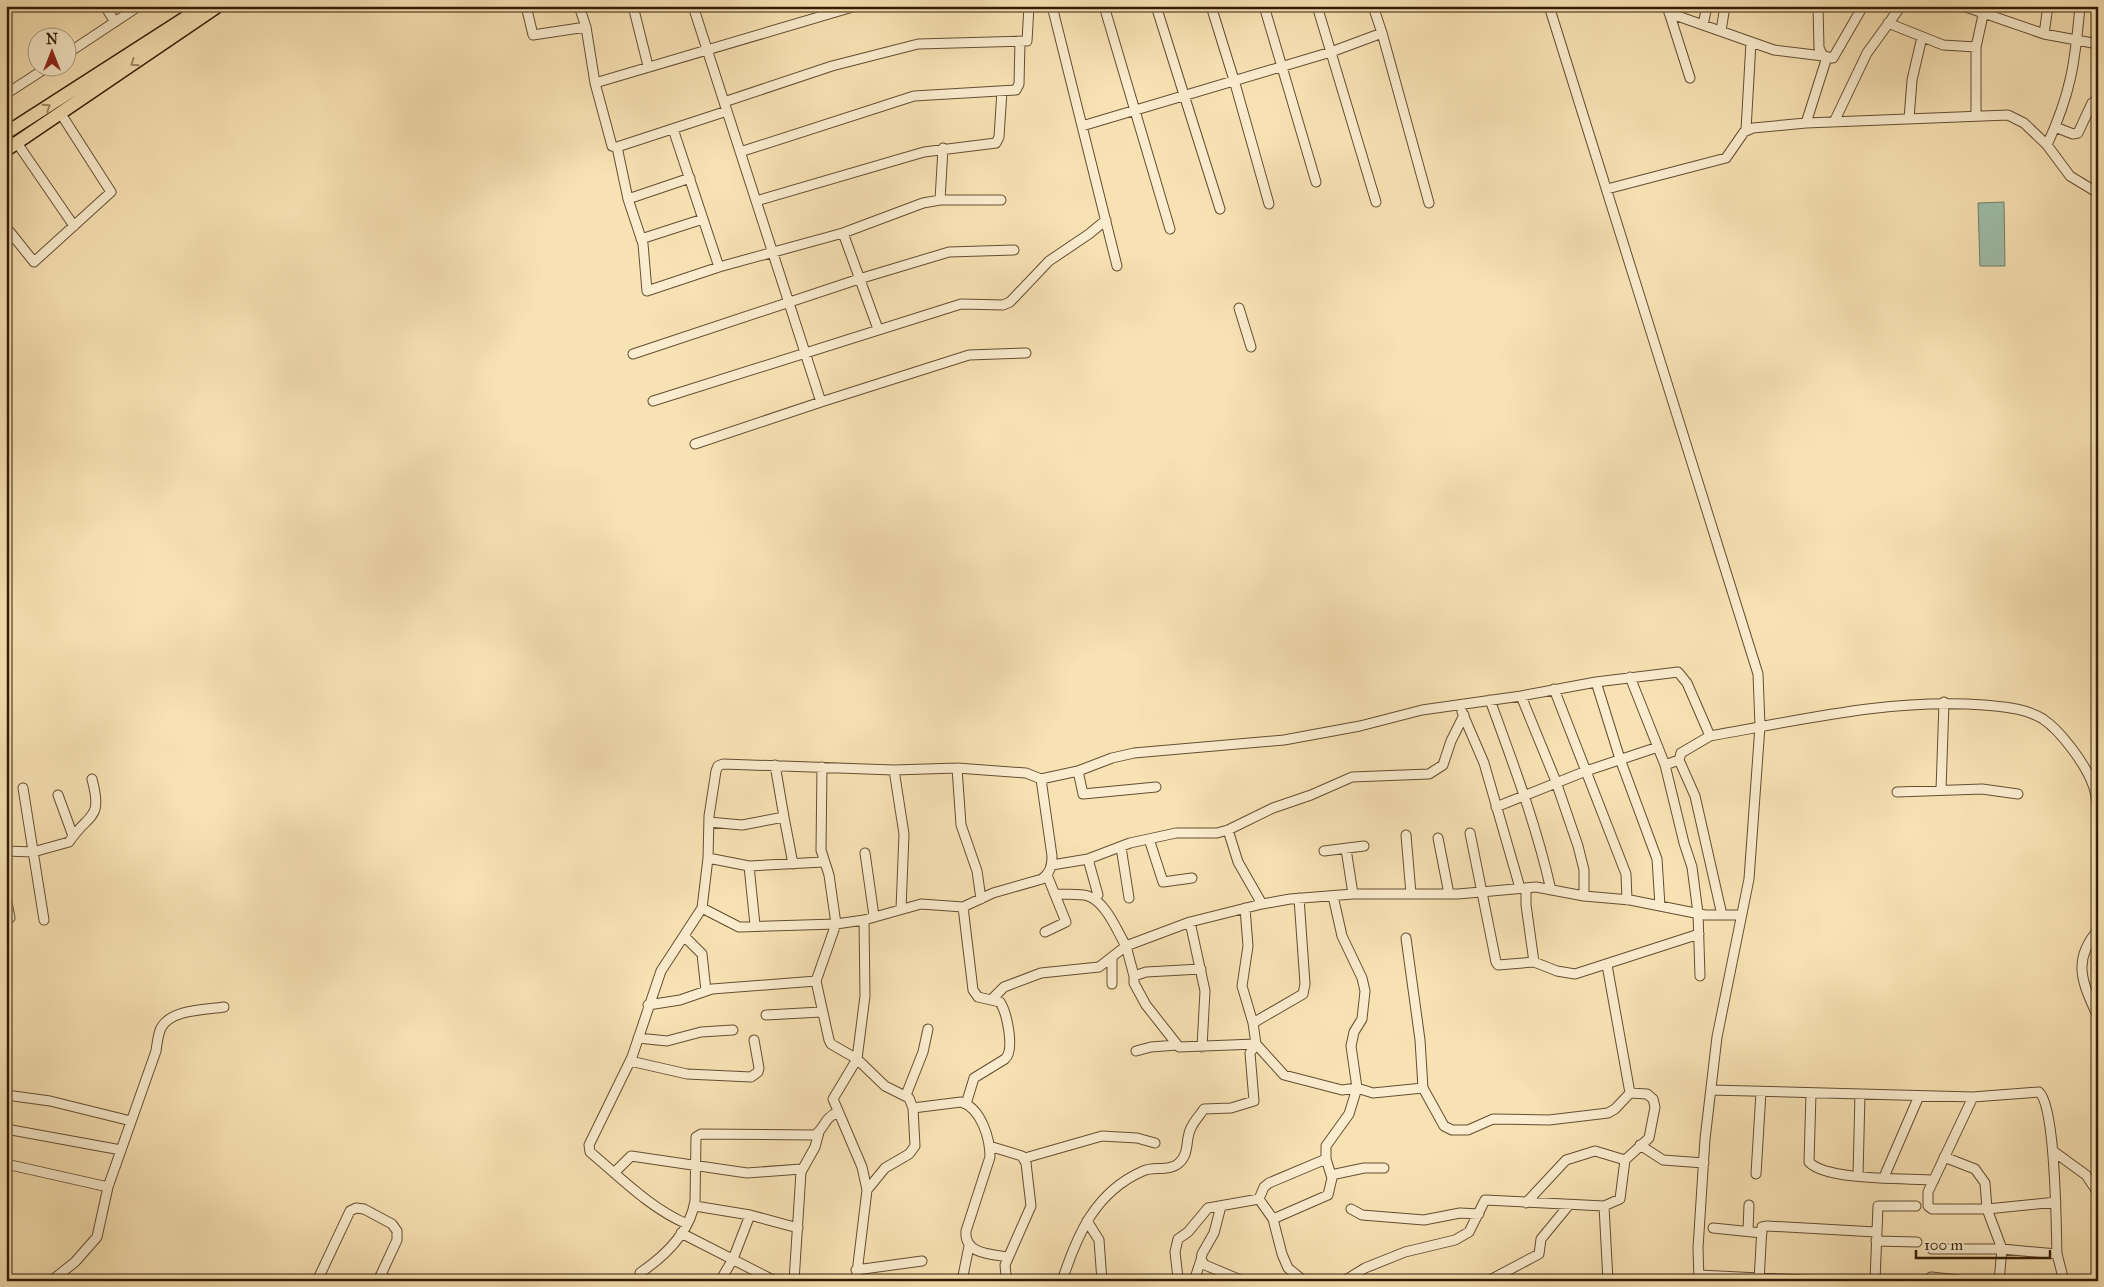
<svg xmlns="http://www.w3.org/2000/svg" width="2104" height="1287" font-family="'IM FELL Great Primer',serif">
	<rect width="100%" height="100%" fill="#f8e2b4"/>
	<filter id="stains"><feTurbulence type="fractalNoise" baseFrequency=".004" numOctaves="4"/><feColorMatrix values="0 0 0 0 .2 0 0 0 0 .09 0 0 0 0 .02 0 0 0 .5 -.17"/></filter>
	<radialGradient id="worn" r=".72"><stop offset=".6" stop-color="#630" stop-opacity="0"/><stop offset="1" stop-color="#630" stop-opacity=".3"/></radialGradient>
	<!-- water -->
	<path fill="#9ebeaa" stroke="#737e68" d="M2004,202L2005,266H1980L1978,203Z"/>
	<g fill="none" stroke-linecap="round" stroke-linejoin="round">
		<!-- minor casing -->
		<g stroke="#644e31" stroke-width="11">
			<path id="minor" d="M105,6L115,22
				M526,6L533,35L586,27L579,6
				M633,6L648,66
				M693,6L821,402L969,355L1026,353
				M1052,6L1117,266
				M1104,6L1170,229
				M1156,6L1220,209
				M1211,6L1234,80L1269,204
				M1264,6L1316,182
				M1317,6L1376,202
				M1373,6L1382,33
				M1549,6L1758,674L1760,726L1749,879L1717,1037L1705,1139L1698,1248L1699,1281
				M1667,6L1690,78
				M1818,6L1819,48L1823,56L1833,58L1863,6
				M1963,6L2044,34L2098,44
				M1669,13L1774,50L1823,56
				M1888,23L1943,45L1976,47
				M1703,25L1707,6
				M586,27L595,83L856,6
				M1721,31L1725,6
				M2044,34L2048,6
				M68,53L139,6
				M595,83L612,146L617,147L727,111
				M6,94L46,68
				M724,102L832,66L918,44L1027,41L1029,6
				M1976,116V47L1985,6
				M1909,119L1912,80L1922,37
				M1834,122L1867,53L1901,6
				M1806,123L1827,57
				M1082,126L1331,52L1382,33L1429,203
				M2055,127L2073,134L2078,133L2092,103L2098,99
				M673,129L719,267
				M1746,130L1751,42
				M17,143L74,226
				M2047,145C2071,93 2075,63 2080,6
				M617,147L628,199L643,244L647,291L719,267L843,233L923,203L940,200H1001
				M740,152L914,96L1016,90L1019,84L1020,41
				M1607,189L1726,158L1744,132L1753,128L1806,123L2008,115L2024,123L2047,145L2070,176L2098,193
				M628,199L690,178
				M940,200L943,148
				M756,201L924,152L996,143L999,137L1002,91
				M6,227L34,262L111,192L61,114
				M843,233L878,329
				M641,239L703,219
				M1239,308L1251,347
				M633,354L859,279L949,252L1014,250
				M653,401L961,304L1003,305L1010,302L1049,261L1089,234L1106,220
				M695,444L821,402
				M1630,677L1665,765L1684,843L1692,867L1698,913L1700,976
				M1596,682L1620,759L1657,859L1660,906
				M1554,689L1626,874L1627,900
				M1521,696L1555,779L1578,846L1584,870V896
				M1490,700C1513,763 1536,824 1551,890
				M1462,712L1484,763L1520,888
				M1679,760L1681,753L1710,736
				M1665,765L1679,760L1695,796L1722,915
				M957,768L961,825L977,871L981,899
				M894,770L904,834L901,909
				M1078,771L1083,794L1156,787
				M23,788L44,920
				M1941,790L1944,702
				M1897,792L1982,789L2018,794
				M58,795L73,836
				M1496,807L1586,771L1658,747
				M784,817L793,864
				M709,822L742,825L784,817L775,765
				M1228,830L1238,862L1262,904
				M1470,833L1496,962L1498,965L1534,962L1557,971L1575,974L1699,934
				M1406,835L1411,894
				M1438,838L1449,894
				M1149,839L1163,882L1192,878
				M1121,847L1129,898
				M1346,849L1353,894
				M6,851L33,852L69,842C89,812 103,821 92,779
				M1324,851L1364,846
				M865,853L874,916
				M708,858L749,866L823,862
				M1088,859L1098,895
				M1052,865L1088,859L1130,843L1176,833H1217L1228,830L1273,808L1311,795L1352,777L1429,774L1443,765L1451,741L1464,715
				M749,866L755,925
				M1526,888V905L1534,962
				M1056,894C1065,895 1078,893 1088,896C1106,902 1117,931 1126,946L1190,922L1262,904L1290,899L1353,894H1458L1536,887L1584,896L1630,900L1705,915H1741
				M6,897L10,918
				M963,907L973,990L978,997L1000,1002C1007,1013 1015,1050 1005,1059L974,1078L966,1104
				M702,908L739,927L836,924L829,875L821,850L822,767
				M1245,908L1248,946L1242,986L1253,1023L1256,1044L1284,1075L1342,1090L1357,1088L1351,1046L1354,1032L1362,1019L1365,991L1362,978L1342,936L1333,896
				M864,920L865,996L857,1059L833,1099L862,1167L867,1190
				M1190,922L1205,991L1202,1047
				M2098,930C2071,961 2083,984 2098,1017
				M1045,932L1066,922L1047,875
				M685,937L702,954L706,991
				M1112,959V984
				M1201,969L1146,972L1134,976V983L1146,1005L1179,1047L1256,1044
				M992,999L1004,987L1041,973L1099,967L1126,946L1134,976
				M648,1005L680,1000L712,989L816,981
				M766,1015L821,1012
				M1253,1023L1303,994L1305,984L1299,898
				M638,1038L667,1041L701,1032L733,1030
				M1136,1051L1151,1047L1177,1045
				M630,1061L687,1074L751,1077L758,1072L759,1068L754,1040
				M1423,1088L1444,1126L1452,1130H1468L1493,1119L1549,1120L1608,1113L1615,1109L1630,1093
				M1711,1090L1973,1097L2039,1092C2056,1107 2056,1227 2057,1254
				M1811,1093L1809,1162C1826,1181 1907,1178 1934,1180
				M6,1095L50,1101L131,1121
				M906,1095L923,1052L928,1029
				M1973,1097L1928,1192V1206L1932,1209H1987L2056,1202
				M913,1108L961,1102C981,1108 990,1138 990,1157L966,1231C964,1254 990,1254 1008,1257
				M6,1129L121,1150
				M1640,1145L1663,1160L1704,1163
				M989,1146L1022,1156L1026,1163L1031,1206L1005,1265L1006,1275L1009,1281
				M2053,1151L2086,1175L2098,1193
				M1944,1157L1975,1169L1985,1183L1987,1209L2002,1249L1999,1281
				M1025,1158L1102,1136L1137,1138L1155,1143
				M6,1164L108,1187
				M614,1173L631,1156L747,1173L801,1169
				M1756,1174L1761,1092
				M1331,1175L1364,1168H1384
				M1858,1176L1860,1094
				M1884,1177L1919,1096
				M1259,1199L1264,1187L1269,1183L1326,1159
				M1526,1203L1566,1160L1595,1151L1625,1160
				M695,1206L750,1215L798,1228
				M1221,1206L1214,1233L1202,1254L1201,1260L1205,1265L1243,1281
				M1604,1206L1608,1281
				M1351,1209L1362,1215L1424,1220L1460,1213L1479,1214
				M1273,1219L1282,1254L1288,1268L1304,1281
				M1087,1221L1099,1240L1102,1281
				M687,1224C650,1208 621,1178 590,1152L589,1145L632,1057L661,971L702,908L708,858L709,816L716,771L718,766L723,764L894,770L957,768L1026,773L1041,779L1078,771L1112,758L1134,753L1284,740L1360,726L1422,710L1521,696L1596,682L1678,672L1687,683L1710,736C1801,720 1892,698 1984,705C2004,707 2025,708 2043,719C2061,731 2086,765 2093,785C2096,792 2096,800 2098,807
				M1713,1228L1762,1233
				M1748,1231L1749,1205
				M681,1233L775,1281
				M1876,1241L1917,1242
				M1932,1249H2002L2057,1254L2064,1281
				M856,1270L922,1261
				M640,1273C665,1256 690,1232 695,1201L696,1137L701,1134L814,1135C824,1131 823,1118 838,1112
				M1699,1275L1822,1281
				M380,1276L391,1281
				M1931,1277L1968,1281
				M51,1281L75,1262L97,1237L108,1187L156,1051C157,1044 158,1034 161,1028C171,1009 205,1010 224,1007
				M317,1281L350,1211L356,1208L364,1209L392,1224L397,1231V1240L378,1281
				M720,1281L733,1259L750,1215
				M794,1281L801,1172L815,1147L819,1132
				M856,1281L867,1190L885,1168L909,1154L915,1146L913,1108L909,1098L885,1086L857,1059L831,1044L829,1040L816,981L836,924L864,920L921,904L963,907L993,893L1042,879C1050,873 1052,866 1052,856L1041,779
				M962,1281L969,1246
				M1062,1281C1077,1235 1095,1192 1143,1171C1154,1166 1169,1172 1179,1163C1190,1153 1185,1139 1191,1128C1194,1121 1200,1115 1204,1109L1231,1108L1254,1101L1250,1053L1256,1044
				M1175,1281L1178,1278L1175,1252L1178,1239L1188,1232L1208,1208L1259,1199L1273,1219L1328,1195L1332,1178L1326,1159V1146L1349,1114L1357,1088L1373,1093L1423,1088L1420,1040L1406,938
				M1194,1281L1201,1260
				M1344,1281L1365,1268L1405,1252L1455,1240L1469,1232L1485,1200L1604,1206L1620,1199L1625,1160L1649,1138L1655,1107L1653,1099L1647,1094L1630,1093L1607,965
				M1488,1281L1539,1254L1541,1239L1569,1205
				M1759,1281L1762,1227L1767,1226L1876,1232
				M1875,1281L1878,1206H1916"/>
		</g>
		<!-- highway casing -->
		<g stroke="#321d05" stroke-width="15">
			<path id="highway" d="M6,133L199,9
				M6,150L218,6"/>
		</g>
		<!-- minor -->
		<use href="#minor" stroke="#faecce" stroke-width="9"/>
		<!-- highway -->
		<use href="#highway" stroke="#f8e2b4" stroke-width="12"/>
	</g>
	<!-- one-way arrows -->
	<defs><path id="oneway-chevron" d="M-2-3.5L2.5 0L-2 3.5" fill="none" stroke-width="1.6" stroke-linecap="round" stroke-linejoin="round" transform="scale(1.25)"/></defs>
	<g stroke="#9f8965">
		<use href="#oneway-chevron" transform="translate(134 63) rotate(145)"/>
		<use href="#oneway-chevron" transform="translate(47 107) rotate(-33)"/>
	</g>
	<!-- margin -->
	<rect width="2104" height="1287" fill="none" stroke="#f8e2b4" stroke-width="25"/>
	<rect x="8" y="8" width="2089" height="1272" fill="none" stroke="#321d05" stroke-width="2.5"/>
	<rect x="12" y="12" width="2079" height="1262" fill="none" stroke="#321d05"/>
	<!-- north arrow -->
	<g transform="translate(52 52)"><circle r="24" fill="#faecce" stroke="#aa997e"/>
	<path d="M0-4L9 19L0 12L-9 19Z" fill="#8f2418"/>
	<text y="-8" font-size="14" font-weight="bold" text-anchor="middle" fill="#321d05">N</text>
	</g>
	<!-- scale -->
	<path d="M1916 1250v8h134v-8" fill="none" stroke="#321d05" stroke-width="2.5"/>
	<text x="1924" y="1250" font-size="15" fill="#321d05" stroke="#faecce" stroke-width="4" paint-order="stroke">100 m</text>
	<rect width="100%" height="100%" filter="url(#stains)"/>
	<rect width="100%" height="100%" fill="url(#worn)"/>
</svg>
